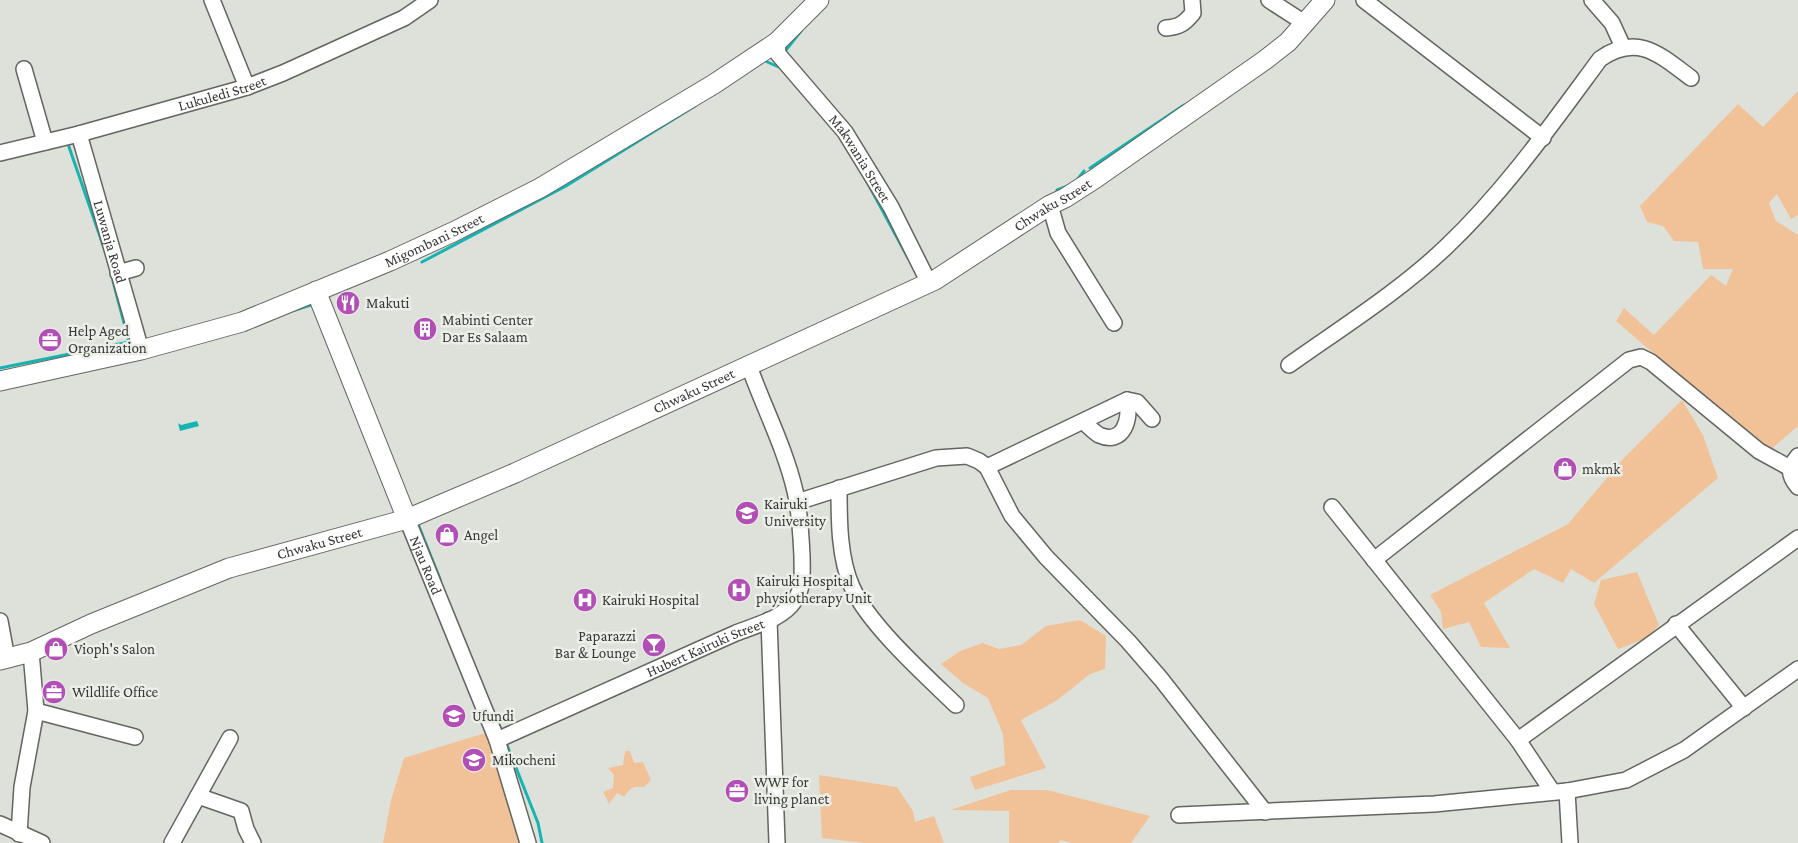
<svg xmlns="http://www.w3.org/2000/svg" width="1798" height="843" font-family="'Crimson Pro',serif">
	<rect width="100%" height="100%" fill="#dee1da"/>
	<!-- green -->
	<path fill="#f1c298" d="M1798,91V215L1791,219L1777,194L1769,203L1776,221L1798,235V426L1768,452L1616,321L1624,308L1654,335L1711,275L1726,286L1733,269H1703L1698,242L1674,241L1663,226L1647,222L1640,206L1738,104L1763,127Z
		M1682,400L1703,435L1718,478L1594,583L1571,569L1563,583L1534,569L1484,603L1510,648L1481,647L1469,622L1443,629L1441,612L1430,595L1568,524L1623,459Z
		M1637,572L1659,625L1647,638L1618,649L1594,604L1601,580Z
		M1080,620L1106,636L1105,669L1090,674L1056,701L1021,720L1046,768L975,790L970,777L1005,765L1003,734L988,698L963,683L941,664L960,651L983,643L999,649L1021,645L1046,626Z
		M485,733L508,791L521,843H383L391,800L404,758Z
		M625,751H630L634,763L643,762L651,780L644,787C633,786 630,788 624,797L617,793L609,804L603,792L613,788L614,775L608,768L623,765Z
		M819,775L897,787L913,811L915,822L934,816L944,843H864L822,838Z
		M1011,790H1047L1150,816L1131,843H1072L1060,840L1059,843H1009V811L950,810Z"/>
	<!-- water -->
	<path fill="#15b4b1" d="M197,421L199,426L180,431L178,423L181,425Z"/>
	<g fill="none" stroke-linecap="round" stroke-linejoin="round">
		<!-- stream -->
		<path stroke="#15b4b1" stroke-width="3" d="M786,50L801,31
			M765,61L781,68
			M70,143L68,144L104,248
			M1090,168L1184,105
			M866,180L908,258
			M1077,180L1084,171
			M1057,190L1068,186
			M422,262L566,186L695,106
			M295,310L311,305
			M0,368L129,342L113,281
			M418,524L440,579
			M493,710L502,732
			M505,740L538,823L542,843"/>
		<!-- minor casing -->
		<g stroke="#63665f" stroke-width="18">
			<g id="minor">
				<path d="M212,0L247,87"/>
				<path d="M1269,0L1306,24"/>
				<path d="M1364,0L1543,138"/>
				<path d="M1592,0L1612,23L1623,47"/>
				<path d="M1166,28C1179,27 1184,24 1193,13L1192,0"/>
				<path id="s1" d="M777,42L778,54L845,132L891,207L926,277L935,280"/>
				<path d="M24,69L45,142"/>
				<path id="s2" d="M79,134L141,350"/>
				<path id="s3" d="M0,153L79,134L247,87L283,73L404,18L430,0"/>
				<path d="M1050,205L1058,233L1114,323"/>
				<path d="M118,273L136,268"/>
				<path d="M1289,365C1341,328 1400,291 1446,247C1505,191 1552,124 1600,59C1637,33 1659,54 1691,78"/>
				<path d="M1084,422C1088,426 1094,432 1099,435C1124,446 1131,418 1127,400"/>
				<path d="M1798,456C1788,468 1788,475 1798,487"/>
				<path d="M987,467L1127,400L1137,402L1152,419"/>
				<path d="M839,488C839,520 839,558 852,587C869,625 925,675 956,705"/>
				<path d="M797,502L936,458L967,456L979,461L987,467L1012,516L1046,557L1128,641L1161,679L1265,812"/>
				<path d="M1332,507L1518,740L1552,791"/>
				<path id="s4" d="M407,519L497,740L528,843"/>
				<path d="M1374,560L1629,360L1641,357L1651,362L1759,451L1790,468"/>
				<path d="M769,620L777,843"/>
				<path d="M0,621L7,659"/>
				<path d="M1676,624L1744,708"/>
				<path d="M36,711L135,737"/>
				<path id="s5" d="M497,740L736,633C756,625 783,619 795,600C804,588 802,570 802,556C801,535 800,512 795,491C785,448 764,408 749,366"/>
				<path d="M1518,740L1798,538"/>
				<path d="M1567,791L1570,843"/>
				<path d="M198,796L241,811L246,829L253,843"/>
				<path d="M1179,815L1434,804L1567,791L1626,780L1684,750L1798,669"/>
				<path d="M0,824L42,843"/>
				<path d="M19,834L22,787L36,711L31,652"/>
				<path d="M172,843L230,738"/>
			</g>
		</g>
		<!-- major casing -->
		<g stroke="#63665f" stroke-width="21">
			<g id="major">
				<path d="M316,291L407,519"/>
				<path id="s6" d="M0,381L141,350L242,322L390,261L453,232L540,188L714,84L777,42L819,0"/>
				<path id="s7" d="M0,660L31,652L91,624L229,568L407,519L515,473L935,280L1050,205L1065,198L1096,178L1265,60L1288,42L1325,0"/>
			</g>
		</g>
		<!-- minor -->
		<use href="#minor" stroke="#fff" stroke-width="15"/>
		<!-- major -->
		<use href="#major" stroke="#fff" stroke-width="19"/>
	</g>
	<!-- icons -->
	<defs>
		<g id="restaurant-disc" transform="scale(1.25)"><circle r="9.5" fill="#b24fb6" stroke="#ebefe7"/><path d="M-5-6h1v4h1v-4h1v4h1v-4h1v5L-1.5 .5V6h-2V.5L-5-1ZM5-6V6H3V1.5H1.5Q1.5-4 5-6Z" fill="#fff"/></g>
		<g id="building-disc" transform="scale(1.25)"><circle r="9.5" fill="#b24fb6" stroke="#ebefe7"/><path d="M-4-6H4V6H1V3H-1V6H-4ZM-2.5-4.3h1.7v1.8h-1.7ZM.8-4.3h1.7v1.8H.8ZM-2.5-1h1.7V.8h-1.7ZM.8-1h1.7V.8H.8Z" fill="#fff"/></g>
		<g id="office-disc" transform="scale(1.25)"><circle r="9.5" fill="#b24fb6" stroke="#ebefe7"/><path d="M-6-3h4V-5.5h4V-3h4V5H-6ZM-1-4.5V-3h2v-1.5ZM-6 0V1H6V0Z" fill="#fff"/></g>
		<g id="shop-disc" transform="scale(1.25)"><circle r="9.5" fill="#b24fb6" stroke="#ebefe7"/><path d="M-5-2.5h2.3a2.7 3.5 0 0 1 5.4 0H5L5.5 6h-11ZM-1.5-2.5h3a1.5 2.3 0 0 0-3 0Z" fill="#fff"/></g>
		<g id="university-disc" transform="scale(1.25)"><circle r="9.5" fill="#b24fb6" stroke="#ebefe7"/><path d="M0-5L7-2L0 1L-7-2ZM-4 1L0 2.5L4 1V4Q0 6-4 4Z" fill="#fff"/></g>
		<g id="hospital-disc" transform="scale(1.25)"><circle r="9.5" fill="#b24fb6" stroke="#ebefe7"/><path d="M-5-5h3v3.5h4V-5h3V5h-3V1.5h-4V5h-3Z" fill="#fff"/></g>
		<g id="bar-disc" transform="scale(1.25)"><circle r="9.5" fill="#b24fb6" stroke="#ebefe7"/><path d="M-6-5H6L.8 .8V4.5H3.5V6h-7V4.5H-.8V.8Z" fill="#fff"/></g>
		<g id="school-disc" transform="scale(1.25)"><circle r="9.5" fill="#b24fb6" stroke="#ebefe7"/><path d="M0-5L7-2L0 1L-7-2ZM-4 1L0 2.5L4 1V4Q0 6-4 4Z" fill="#fff"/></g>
	</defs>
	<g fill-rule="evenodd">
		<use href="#restaurant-disc" x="348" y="303"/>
		<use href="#building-disc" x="425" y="329"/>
		<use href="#office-disc" x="50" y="340"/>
		<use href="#shop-disc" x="1565" y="469"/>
		<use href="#university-disc" x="747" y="513"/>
		<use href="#shop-disc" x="447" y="535"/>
		<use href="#hospital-disc" x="739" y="590"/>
		<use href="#hospital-disc" x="585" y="600"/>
		<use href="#bar-disc" x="654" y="645"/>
		<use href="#shop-disc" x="56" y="649"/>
		<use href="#office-disc" x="54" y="692"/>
		<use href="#university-disc" x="454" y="716"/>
		<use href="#school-disc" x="474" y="760"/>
		<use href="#office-disc" x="737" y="791"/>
	</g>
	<g text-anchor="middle" stroke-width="5" stroke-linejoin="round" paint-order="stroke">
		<!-- street labels -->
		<g font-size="15" fill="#373835" stroke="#ebefe7">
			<text dy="5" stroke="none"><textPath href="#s3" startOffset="230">Lukuledi Street</textPath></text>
			<text dy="5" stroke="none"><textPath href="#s1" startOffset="145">Makwania Street</textPath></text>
			<text dy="5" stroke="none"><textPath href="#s7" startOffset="1151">Chwaku Street</textPath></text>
			<text dy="5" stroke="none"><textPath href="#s6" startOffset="458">Migombani Street</textPath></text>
			<text dy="5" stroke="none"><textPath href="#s2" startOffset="112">Luwanja Road</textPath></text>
			<text dy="5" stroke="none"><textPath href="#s7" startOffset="746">Chwaku Street</textPath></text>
			<text dy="5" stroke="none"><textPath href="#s7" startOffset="341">Chwaku Street</textPath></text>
			<text dy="5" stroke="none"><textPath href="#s4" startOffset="50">Njau Road</textPath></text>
			<text dy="5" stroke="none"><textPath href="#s5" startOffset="228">Hubert Kairuki Street</textPath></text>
		</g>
		<!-- poi labels -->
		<g font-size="15" fill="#373835" stroke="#ebefe7" text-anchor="start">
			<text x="366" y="308">Makuti</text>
			<text x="442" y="325">Mabinti Center<tspan x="442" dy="17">Dar Es Salaam</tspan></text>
			<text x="68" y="336">Help Aged<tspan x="68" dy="17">Organization</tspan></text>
			<text x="1582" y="474">mkmk</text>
			<text x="764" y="509">Kairuki<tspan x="764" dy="17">University</tspan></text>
			<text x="464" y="540">Angel</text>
			<text x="756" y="586">Kairuki Hospital<tspan x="756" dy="17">physiotherapy Unit</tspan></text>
			<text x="602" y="605">Kairuki Hospital</text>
			<text x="636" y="641" text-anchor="end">Paparazzi<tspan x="636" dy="17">Bar &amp; Lounge</tspan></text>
			<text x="74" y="654">Vioph's Salon</text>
			<text x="72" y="697">Wildlife Office</text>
			<text x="472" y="721">Ufundi</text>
			<text x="492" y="765">Mikocheni</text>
			<text x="754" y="787">WWF for<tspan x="754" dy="17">living planet</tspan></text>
		</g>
	</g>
</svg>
